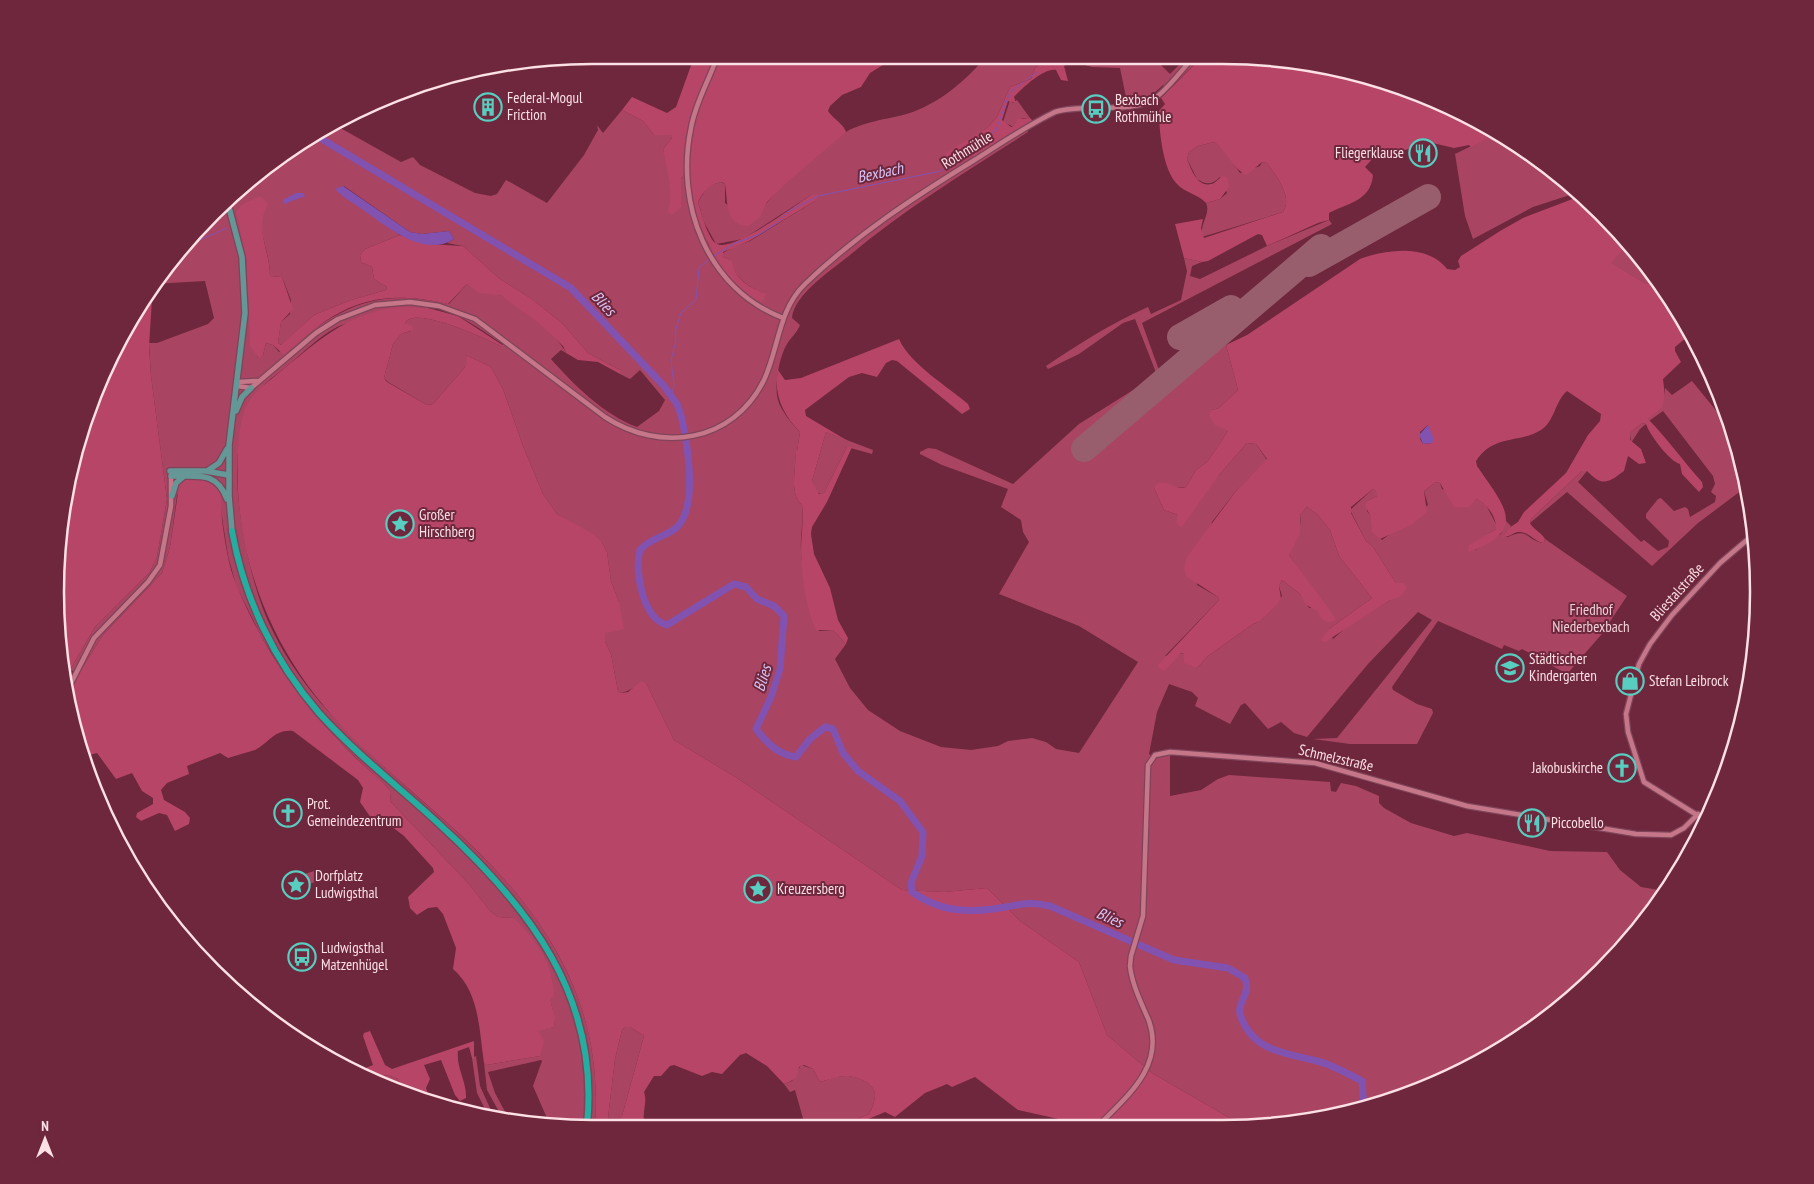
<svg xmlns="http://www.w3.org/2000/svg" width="1814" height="1184" font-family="'PT Sans Narrow',sans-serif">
	<rect width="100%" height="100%" fill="#6e273c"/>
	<!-- green -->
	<path fill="#a94562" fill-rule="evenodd" d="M983,60H1045L1035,68L1031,79L1010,87L997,117L987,128L969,140L950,163L961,155L970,152L973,154L1025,126L1028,132C967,171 906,208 850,255C833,269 794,294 792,318L800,325C797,333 791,337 787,344C779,357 774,386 778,400C781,411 792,424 800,432L797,451L795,452C797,470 788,492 802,505C804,520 800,535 801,551C802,578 812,605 819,631L833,630L846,644L835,659L850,688L868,710L900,731L941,747L971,750L998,746L1008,741L1032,738L1046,742L1056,749L1079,753L1138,662L1079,626L999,594L1029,542L1023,532L1021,520L1001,507L1008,489L942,465L920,454V452L928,448L936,449L1013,484L1079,424L1157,375L1135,319L1123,323L1079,354L1048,369L1046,366C1079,344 1111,323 1148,307L1151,314L1181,300L1187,271L1184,258L1202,262L1192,266L1190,276L1200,279L1267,246L1329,220L1332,224L1142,323L1160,373L1158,375L1164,376L1226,345L1238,390L1219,408L1212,410L1228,431L1208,461L1196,470L1186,487L1154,488L1164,510L1178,515L1219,475L1247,443L1256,444L1267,460L1236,491L1212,522L1197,585L1218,597L1219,600L1165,656L1184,653L1197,668L1208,656L1253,624C1265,621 1275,606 1282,596L1279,586L1282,580L1300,594L1309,608L1313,607L1334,618L1289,555C1291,540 1303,533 1300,515L1307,507L1317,514L1330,530L1339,556L1372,598L1329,629L1333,639L1348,626L1399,595L1403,583H1396L1373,547L1366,541L1350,510L1373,489L1377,491V496L1367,501V511L1370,515L1373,532L1382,540L1428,505L1424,491L1436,482L1440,483L1442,489L1479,500L1486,505L1496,524V529L1475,542V550L1501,534L1505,520L1511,526L1504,536L1508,537C1529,526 1527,542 1544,543L1545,539L1627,596L1601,635L1567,674L1522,649L1519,651L1504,645L1502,649L1438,621L1392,687L1393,690L1417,704L1432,709L1433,713L1417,744H1350L1313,739L1337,738L1432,620L1418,612L1368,664L1307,737L1294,733L1281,722L1268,729L1245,703L1241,705L1230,724L1195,706L1198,698L1192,692L1169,684L1157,712L1149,754L1155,759L1163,754H1170V796L1201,790L1218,779L1229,775L1330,782L1331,791L1336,792L1341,783L1356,786L1379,796V803L1384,808L1411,823L1454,836L1467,833L1550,851L1607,852L1620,870L1641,887L1665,891L1626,946L1549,1018L1460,1073L1361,1111L1257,1128H1247L1152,1073L1107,1035L1079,962L1020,921L987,888L944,892L902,890L737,778L674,740L646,683C636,685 630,691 621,693L618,691L611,654L605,641V633L619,602L611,581L607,552L602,542L557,514L543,494L523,446L503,389L491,367L466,355L468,362L465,367L433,404L427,405L388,382L384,378L393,344L401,334L411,331L405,323C414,305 487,339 502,347L503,344C480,330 454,307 426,308C404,310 380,317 359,322C351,323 343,324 337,327C318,337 303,353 287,366C280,372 272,377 265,384C259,391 255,401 251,409C232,443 236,488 242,526C247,554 253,582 263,609C316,745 462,808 540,925C582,988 600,1049 595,1125H550L533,1086L542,1061L541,1060L488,1072L495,1093L510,1121L503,1119L487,1090L484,1063L486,1065L540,1056L538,1030L554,1027C558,1002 525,943 514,918L498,917L490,911L469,884L390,801L391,792L388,788L336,739L295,691L261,636L236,585L228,556L222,517L221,498L210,482L187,479L177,495L170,547L162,573L103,635L79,673L70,670L95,627L150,572L157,557L167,499L151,376L149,343H157L208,324L214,318L205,281L153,284L166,265L199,228L223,217L221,205L293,146L335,125L401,162L413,157L420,165L475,193L491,196L497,194L506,180L547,203L584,155L598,130L597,125L603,133L622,110L643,121L654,135H670L672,138L663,149L671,182V199L681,207V179L687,171L708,244L739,288L765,294C749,287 735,279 731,261L723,257V253L733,247L750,241L815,201L811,195L743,239L716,244L704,222L698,202L708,186L721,182L725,184V203L751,221C763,215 762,207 770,199C790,176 816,152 841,135C862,121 886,120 910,113C939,103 964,82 983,60ZM344,186L410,232L422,234L449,231L454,239L447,243L463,246L500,279L532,299L563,324L588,353L620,370V374L630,379L640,370L665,400L659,411L637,427C603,414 574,385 551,359L561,350L566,353C556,332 520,307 500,295C491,289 477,289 467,284L449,304C369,286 342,310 279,352L273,345L266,343L263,355L258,358L250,341L249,290L241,205L246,204L262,214C259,237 270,252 270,276L282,277L291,300L290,314L281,322L278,343L281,345L286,341L314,315L348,301L386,290L387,287L374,279L372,267L361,262L360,255L365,249L400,235L336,189Z
		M1074,60H1156L1170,74L1180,64L1177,60H1199L1168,90L1163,85C1152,96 1142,101 1127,102L1120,68L1092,67L1073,62Z
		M1010,100L1013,103L1017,100L1030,118H1022L1014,127L1003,122Z
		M1498,133L1520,145L1579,192L1533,207L1473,239L1465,216L1455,154Z
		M1214,142L1222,148L1240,173L1260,166L1262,162L1267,163C1277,177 1293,197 1283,212L1202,237C1200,222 1211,214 1206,203L1220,199L1227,193L1220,177C1212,185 1206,185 1197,179L1187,159L1189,152L1198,146Z
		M1629,244L1648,265L1660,285L1645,283L1610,263Z
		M1692,381L1727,424L1729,423L1741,453L1746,487L1698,523L1652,566L1567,492L1530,523L1531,519L1582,471H1587L1578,482L1641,542L1644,540L1658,551L1668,547L1669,541L1646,518V514L1658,499L1661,498L1674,511L1685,507L1688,509L1690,517L1715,502L1716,496L1711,492L1715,484L1713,476L1663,411L1649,421L1648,419L1665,396V388L1672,395Z
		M1642,423L1646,424L1640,429L1631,443L1630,433Z
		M826,432L873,450L872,454L847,447L824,493L821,494L815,491L812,481Z
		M320,869L325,879L309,884L305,874Z
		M625,1027H630L644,1036L622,1116V1122L619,1124L608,1118L615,1059L622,1030Z
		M476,1056L480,1086L494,1117L488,1115L477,1093L472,1058Z
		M801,1065L813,1069L820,1082C827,1080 836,1076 844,1076C854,1075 875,1082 875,1095C875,1101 872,1109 869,1114L841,1126H808L804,1122L795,1090L790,1092L784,1084L792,1081Z
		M388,1075L398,1079L405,1093L386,1088L368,1078Z"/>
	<!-- forest -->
	<path fill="#b64567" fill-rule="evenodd" d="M693,60H891L870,73L861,87L842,95L830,106L828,111C833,119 844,124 846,132L785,184L767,202L760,217L748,226C724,225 728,200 725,184L722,182C709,184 704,191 698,202C701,211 708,240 717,244C734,252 795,205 811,195L819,194L815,201L749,241L723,252V257L732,261C735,280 749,287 766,294L762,302C726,292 702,235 693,202C690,192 691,181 687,171L681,179V207L672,215L668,212C674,189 667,172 663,149L672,138L670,135H654L643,121L622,110L632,97L667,113L676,107Z
		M1045,60H1074L1064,66L1068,81L1061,80L1056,70C1045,67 1022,88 1014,97L1016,103L1008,101L1002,120L1011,127L1014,126L1018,119L1030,118L1033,121L974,157L970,152L962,155L950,163L948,162L945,153L987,128L997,117L1010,87L1031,79L1035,68Z
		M1199,60H1292L1428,96L1498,133L1471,147L1469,145L1454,148L1428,142L1388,156L1385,153L1374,157L1365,167L1373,175C1371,201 1348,203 1329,213V220L1318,223L1267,246L1262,235L1258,234L1208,261L1202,262L1184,258L1175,224L1203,219L1201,228L1204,238L1283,212C1293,197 1277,177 1267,163L1262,162L1247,175C1233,170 1227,151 1214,142L1198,146L1189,152L1187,159C1191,169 1198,190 1214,183C1217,181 1219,178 1223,176L1227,177L1229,187L1220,199L1206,203C1198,194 1185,193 1177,184C1163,170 1159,131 1159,111L1165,104L1161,98Z
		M1583,195L1629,244L1611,263L1645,283L1661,285L1691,334L1675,347V351L1681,362L1663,379L1665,396L1662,407L1648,419C1667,438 1683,461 1702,482L1703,487L1699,492L1682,474L1680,464C1670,462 1649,434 1646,424L1642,423L1630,433V440L1641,449L1646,463L1639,464L1628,456L1624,471C1608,483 1602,487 1587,471H1582L1531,519L1530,523C1534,530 1541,532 1545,539L1544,543C1534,542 1529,531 1518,532C1513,533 1509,537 1503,537L1509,528L1518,522L1524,512L1566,473L1588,435L1600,421L1601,414L1567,391C1555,401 1555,421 1541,430C1518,444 1494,434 1476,461L1477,466C1502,503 1531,531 1468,552L1469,545L1496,529C1497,518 1487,503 1476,499L1469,507H1454L1440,483L1436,482L1424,491L1427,512L1411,525L1380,539L1372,532L1370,515L1365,506L1367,501L1377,496L1376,491L1373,489L1351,507V513L1366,541L1373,547L1396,583H1403L1407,587L1401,596L1389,601L1325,642L1321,640L1329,629L1372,598L1339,556L1330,530L1317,514L1307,507L1300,515V534L1289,555L1329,609L1335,618L1334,621L1327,622L1321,618L1318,611L1306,605L1300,594L1282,580L1279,586L1281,599C1274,608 1264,621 1253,624L1208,656L1197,668L1184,663V653H1181L1164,671L1157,666L1219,600L1218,597L1186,576L1184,568L1187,557L1236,491L1267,459L1256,444L1247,443L1219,475L1181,528L1176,522L1178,515L1164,510L1154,488L1158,483C1169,481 1176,490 1186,487L1196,470L1208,461L1228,431L1215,425L1209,415L1212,410L1219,408L1238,390L1226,345L1247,335L1360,259C1387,249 1428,244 1447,269L1455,270L1460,267L1458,261L1461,256L1500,231L1523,218ZM1428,425L1432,443L1423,444L1420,439V432Z
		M260,196L268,204C254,229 270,250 270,276L282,277L293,309L281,322L278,343L281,345L314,315L348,301L386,290L387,287L374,279L372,267L361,262L360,255L365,249L400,235L428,244L463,246L500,279L532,299L563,324L588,353L620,370V374L598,362L578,360L566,353L563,346L539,323L500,295L479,293L467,284L448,304C374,287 338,305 284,355L273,345L266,343L263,355L259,359L250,346L246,258L236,212L241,205Z
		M221,205L223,217L199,228Z
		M152,299L149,347L151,376L167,499L157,557L150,572L95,627L70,670L64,673L56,627V557L84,419L127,324L141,303Z
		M399,307L428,308L458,316L504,346L502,347C487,339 414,305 405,323L412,326L413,330L401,334L393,344L384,378L387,382L427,405L433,404L465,367L467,362L466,355L491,367L503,389L523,446L543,494L557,514L593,534L602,542L607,552L611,581L619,602L624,629L605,633V641L611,654L618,691L621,693L628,692L641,681L646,683L674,740L737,778L902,890L944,892L987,888L1020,921L1079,962L1107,1035L1152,1073L1247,1128L1073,1127L1063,1120L1018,1110L975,1077L952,1087L947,1084L925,1093L895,1117L885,1112L852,1126H841L869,1114C872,1109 875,1101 875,1095C875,1082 854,1075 843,1076C836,1077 827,1080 820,1082L813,1069L804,1065L799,1067C798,1077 793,1081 784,1084L767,1066L746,1053L740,1055L722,1074L712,1072L702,1076L674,1065L670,1066L661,1076H654L644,1092C648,1103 641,1113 645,1125H595C600,1050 582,987 540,925C495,858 431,810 373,757C294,686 245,599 238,492C237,469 236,421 249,401C256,391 266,383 275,376C316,343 344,314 399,307ZM625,1027H630L644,1036L622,1116V1122L620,1124L608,1118L615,1059L622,1030Z
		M899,339C910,364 947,386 968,404L970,409L962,414L897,361L892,360L886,363L877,377L862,373L849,377L805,410L806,416L848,441L826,432L812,481L819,494L824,493L847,447H852L827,502L812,527L811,534L814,554L830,588L838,620L848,638L846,644L833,630H816C805,606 802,577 801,551C801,535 804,520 802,505C788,492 797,470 795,451H797L800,432C783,415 773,394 778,370L785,380L801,378Z
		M187,479C199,480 211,479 218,490C224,498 221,510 222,520C225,541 228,566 237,586C260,642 294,694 336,738C352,756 371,771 388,788L391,792L390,801L469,884L490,911L498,917L514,918C537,942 553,962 554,996L550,999L555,1018L554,1027L539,1031L544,1042L540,1056L486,1065L484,1063C479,1031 480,992 453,969L456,948L443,914L437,907L428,908L417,915L410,908L408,897L434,872L433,868L404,836L387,823H379L371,818L360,802L363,788L358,780L293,731C274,729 268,744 255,750C246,753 237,755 228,758L220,753L187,766L189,774L167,783L161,790L164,800L185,812L190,818L189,824L175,831L167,815L159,813L141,821L136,817L137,813L153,804V798L142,791L132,773L116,779L97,753L82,757L73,731L68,699L79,673L103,635L162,573L170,547L179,486L182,481Z
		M370,1031L385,1065L392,1069L474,1041V1058H472L469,1047L458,1051C456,1068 467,1082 466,1098L460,1101L455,1095L441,1060L424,1065L430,1079L426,1088L430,1100L405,1093L398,1079L388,1075L368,1078L356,1072L373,1065L363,1036L364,1033Z"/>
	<!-- water -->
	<path fill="#8252b1" d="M343,186L410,232L422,234L449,231L454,239C425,258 389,228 366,212C356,205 344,198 335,189Z
		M296,193H303L305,196L284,204L283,200Z
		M1428,425L1434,440L1432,443L1423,444L1419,435Z"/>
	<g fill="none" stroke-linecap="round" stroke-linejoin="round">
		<!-- stream -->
		<path stroke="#8252b1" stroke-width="1" d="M1027,80L1037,72
			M714,256L735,243L758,235L777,223L789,211L818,196L941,171L996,130L1010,92L1024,82
			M173,257L190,244L227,228
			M670,396L674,387L671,360L676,341L675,332L681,313L696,300L699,268L708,260"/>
		<!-- river -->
		<path stroke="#8252b1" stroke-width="7" d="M315,135L571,288L664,386L677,404L681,415C687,441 699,508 676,528C665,537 650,538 640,550C634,571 643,619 667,625L734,584L746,587L757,599L774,606L784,616L780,669L771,697L756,729C767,743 777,754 796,757L810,739L825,727L833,729L843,753L858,771L900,801L923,832L922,856L911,883L912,892C938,910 962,913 993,909C1018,906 1025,900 1050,906L1174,960L1228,968L1245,978C1251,996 1237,1001 1240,1014C1251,1051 1285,1053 1317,1061C1333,1065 1348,1074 1362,1081L1364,1110"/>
		<!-- runway -->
		<path stroke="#985e6e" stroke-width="26" d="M1309,264L1428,197
			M1180,337L1231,308
			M1084,449L1321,247"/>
		<!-- minor casing -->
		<g stroke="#7f4459" stroke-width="7">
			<path id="minor" d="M716,60C708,82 695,104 691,128C675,204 707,289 783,318
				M238,382L257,381
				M237,386L251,388L316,333L338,319L375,305L410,302L439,306L475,319L605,417C660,453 733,443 764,380C779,348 778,310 805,284C855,236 914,197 973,161C1000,144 1026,126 1055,112C1083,103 1132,114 1154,99C1168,89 1180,72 1191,60
				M67,691L94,638L148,582L160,565L171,506V475
				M1705,820L1644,782L1628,732L1626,714L1639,664L1650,644L1672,615L1720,563L1754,534
				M1097,1127C1126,1097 1165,1067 1149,1021C1142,1004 1132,985 1130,966L1131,956L1143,916L1148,765L1155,755L1170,752L1315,763L1467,806L1636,834L1671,835L1684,828L1698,814"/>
		</g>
		<!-- major casing -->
		<g stroke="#7f4459" stroke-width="8">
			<path id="major" d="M227,200L242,257L245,313L229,445V496L232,531
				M236,411L242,397L251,388
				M170,471H206L228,475
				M207,471L219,463L227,449
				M171,476C197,477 216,470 227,499
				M172,496L176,483L183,477"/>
		</g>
		<!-- highway casing -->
		<g stroke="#7f4459" stroke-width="9">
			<path id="highway" d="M232,531C244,598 274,661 319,713C355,753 398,786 438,823C528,905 600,996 587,1125"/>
		</g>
		<!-- minor -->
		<use href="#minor" stroke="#c67689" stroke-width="4.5"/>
		<!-- major -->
		<use href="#major" stroke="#659797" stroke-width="5.5"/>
		<!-- highway -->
		<use href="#highway" stroke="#25ada0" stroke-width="6"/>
	</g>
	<!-- icons -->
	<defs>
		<g id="building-ring" transform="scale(1.4375)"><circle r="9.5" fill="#6e273c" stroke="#58cec0" stroke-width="1.5"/><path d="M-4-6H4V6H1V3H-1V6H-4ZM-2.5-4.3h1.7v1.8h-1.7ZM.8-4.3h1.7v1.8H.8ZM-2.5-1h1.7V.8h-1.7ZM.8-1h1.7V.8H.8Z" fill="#58cec0"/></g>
		<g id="bus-ring" transform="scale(1.4375)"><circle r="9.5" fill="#6e273c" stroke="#58cec0" stroke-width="1.5"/><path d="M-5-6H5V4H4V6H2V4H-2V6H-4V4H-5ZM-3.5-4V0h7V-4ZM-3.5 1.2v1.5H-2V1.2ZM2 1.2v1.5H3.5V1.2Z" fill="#58cec0"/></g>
		<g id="restaurant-ring" transform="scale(1.4375)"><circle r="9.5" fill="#6e273c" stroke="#58cec0" stroke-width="1.5"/><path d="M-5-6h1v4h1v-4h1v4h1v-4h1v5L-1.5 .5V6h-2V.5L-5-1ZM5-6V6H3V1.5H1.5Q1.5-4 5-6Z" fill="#58cec0"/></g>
		<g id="sight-ring" transform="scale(1.4375)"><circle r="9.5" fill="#6e273c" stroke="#58cec0" stroke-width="1.5"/><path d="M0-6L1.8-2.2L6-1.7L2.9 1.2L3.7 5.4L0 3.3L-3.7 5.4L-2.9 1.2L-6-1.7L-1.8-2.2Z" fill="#58cec0"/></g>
		<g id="school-ring" transform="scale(1.4375)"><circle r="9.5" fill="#6e273c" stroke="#58cec0" stroke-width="1.5"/><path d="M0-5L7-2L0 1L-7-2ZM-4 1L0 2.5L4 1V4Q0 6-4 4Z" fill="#58cec0"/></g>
		<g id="shop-ring" transform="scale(1.4375)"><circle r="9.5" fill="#6e273c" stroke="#58cec0" stroke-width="1.5"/><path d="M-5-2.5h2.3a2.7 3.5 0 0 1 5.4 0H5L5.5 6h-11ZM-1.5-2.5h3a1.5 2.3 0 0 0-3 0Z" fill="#58cec0"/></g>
		<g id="church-ring" transform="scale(1.4375)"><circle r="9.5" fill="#6e273c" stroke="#58cec0" stroke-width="1.5"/><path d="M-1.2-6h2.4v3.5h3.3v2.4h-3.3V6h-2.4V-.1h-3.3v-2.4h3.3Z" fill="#58cec0"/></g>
	</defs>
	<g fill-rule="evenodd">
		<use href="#building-ring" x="488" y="107"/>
		<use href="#bus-ring" x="1096" y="109"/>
		<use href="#restaurant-ring" x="1423" y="153"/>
		<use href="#sight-ring" x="400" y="524"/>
		<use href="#school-ring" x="1510" y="668"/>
		<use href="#shop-ring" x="1630" y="681"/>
		<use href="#church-ring" x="1622" y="768"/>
		<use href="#church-ring" x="288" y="813"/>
		<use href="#restaurant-ring" x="1532" y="823"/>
		<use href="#sight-ring" x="296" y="885"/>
		<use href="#sight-ring" x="758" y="889"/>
		<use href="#bus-ring" x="302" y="957"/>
	</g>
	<g text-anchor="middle" stroke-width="4" stroke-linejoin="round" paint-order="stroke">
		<!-- poi labels -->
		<g font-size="15" fill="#fbe0e5" stroke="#6e273c" text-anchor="start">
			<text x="507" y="103">Federal-Mogul<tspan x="507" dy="17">Friction</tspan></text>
			<text x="1115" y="105">Bexbach<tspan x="1115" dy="17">Rothmühle</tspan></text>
			<text x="1404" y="158" text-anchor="end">Fliegerklause</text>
			<text x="419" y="520">Großer<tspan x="419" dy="17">Hirschberg</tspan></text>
			<text x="1529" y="664">Städtischer<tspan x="1529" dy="17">Kindergarten</tspan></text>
			<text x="1649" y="686">Stefan Leibrock</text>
			<text x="1603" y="773" text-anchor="end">Jakobuskirche</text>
			<text x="307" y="809">Prot.<tspan x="307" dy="17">Gemeindezentrum</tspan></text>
			<text x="1551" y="828">Piccobello</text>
			<text x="315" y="881">Dorfplatz<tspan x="315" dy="17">Ludwigsthal</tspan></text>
			<text x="777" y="894">Kreuzersberg</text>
			<text x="321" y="953">Ludwigsthal<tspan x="321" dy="17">Matzenhügel</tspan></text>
		</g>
		<!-- street labels -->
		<g font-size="15" fill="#fbe0e5" stroke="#6e273c">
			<text transform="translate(967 150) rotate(-32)" y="5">Rothmühle</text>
			<text transform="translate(1677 592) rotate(-48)" y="5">Bliestalstraße</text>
			<text transform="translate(1336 758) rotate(13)" y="5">Schmelzstraße</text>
		</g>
		<!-- park labels -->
		<g font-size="15" fill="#f0d1d7" stroke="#6e273c">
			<text x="1591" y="615">Friedhof<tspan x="1591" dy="17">Niederbexbach</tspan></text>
		</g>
		<!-- water labels -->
		<g font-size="16" font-style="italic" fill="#d9c4f5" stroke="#6e273c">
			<text transform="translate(880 172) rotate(-12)" y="6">Bexbach</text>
			<text transform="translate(604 303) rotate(47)" y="6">Blies</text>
			<text transform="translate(762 678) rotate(-73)" y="6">Blies</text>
			<text transform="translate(1110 917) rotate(24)" y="6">Blies</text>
		</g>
	</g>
	<!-- crop -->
	<path d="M0 0H1814V1184H0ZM592 64H1222A528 528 0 0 1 1750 592V592A528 528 0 0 1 1222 1120H592A528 528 0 0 1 64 592V592A528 528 0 0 1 592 64Z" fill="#6e273c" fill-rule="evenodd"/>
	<path fill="none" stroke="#fbe0e5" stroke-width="2.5" d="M592 64H1222A528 528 0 0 1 1750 592V592A528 528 0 0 1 1222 1120H592A528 528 0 0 1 64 592V592A528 528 0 0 1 592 64Z"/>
	<!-- north arrow -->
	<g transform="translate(45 1139)" stroke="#6e273c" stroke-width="4" paint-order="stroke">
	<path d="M0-4L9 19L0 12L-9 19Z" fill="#fbe0e5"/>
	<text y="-8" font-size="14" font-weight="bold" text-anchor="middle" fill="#fbe0e5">N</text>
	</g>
</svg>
